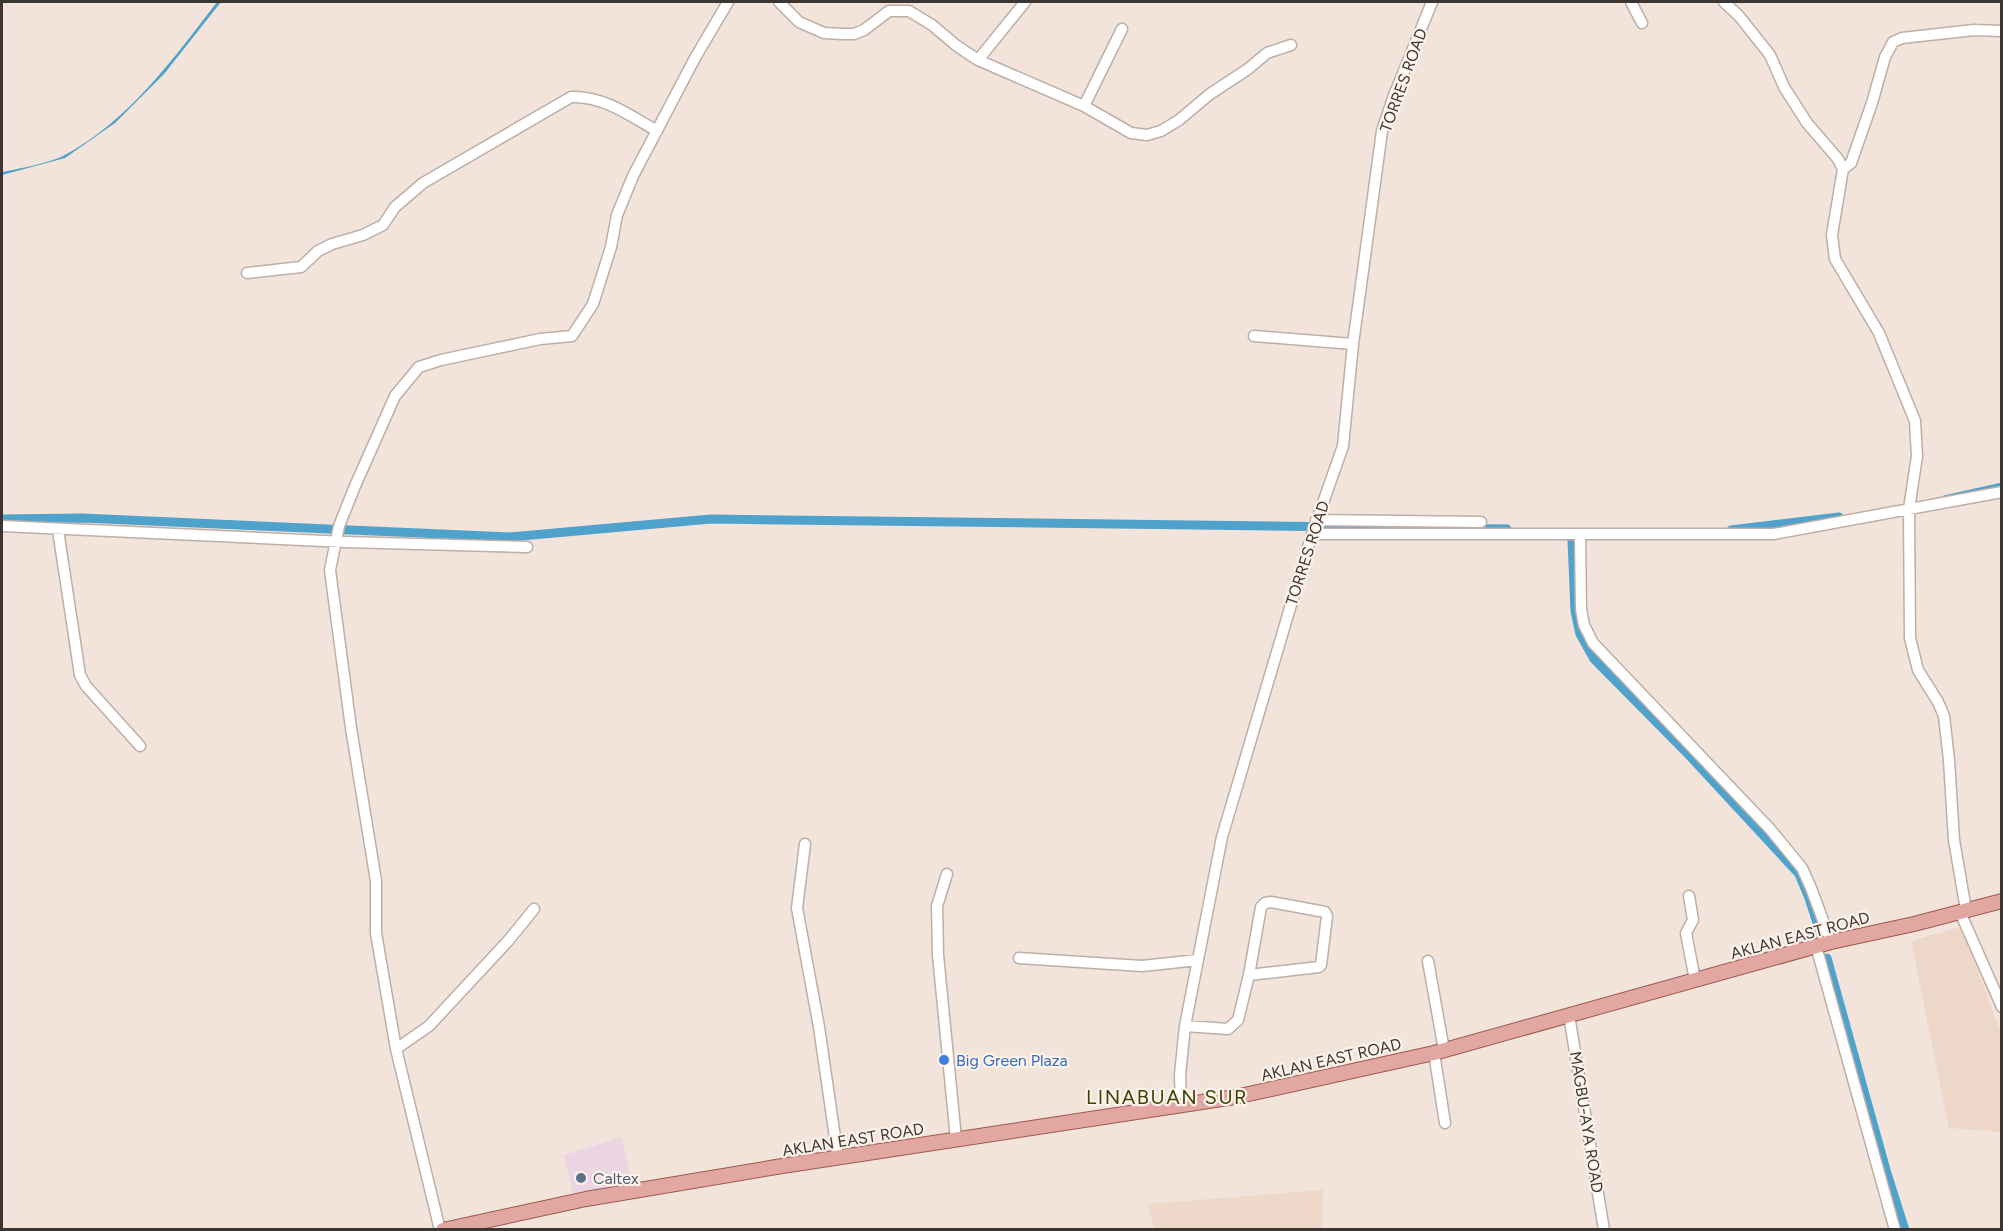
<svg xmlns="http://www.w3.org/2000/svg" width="2003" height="1231" font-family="Figtree,sans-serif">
	<rect width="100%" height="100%" fill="#f2e4da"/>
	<!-- commercial -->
	<path fill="#ecd5e2" d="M621,1137L632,1181L573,1195L564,1155Z"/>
	<!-- built -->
	<path fill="#ecd7c9" d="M1961,927L2001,1033V1132L1949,1128L1911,941Z"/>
	<!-- education -->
	<path fill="#edd8ca" d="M1323,1190L1322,1229H1154L1148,1204Z"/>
	<!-- water -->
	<path fill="#4ea2cc" d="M217,2H221L164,74L115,123L65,158L2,175V172C18,169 49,163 63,156C129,121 173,59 217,2Z"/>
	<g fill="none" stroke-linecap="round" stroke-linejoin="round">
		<!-- stream -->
		<path stroke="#4ea2cc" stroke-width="3" d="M1944,497L2002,484"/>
		<!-- canal -->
		<path stroke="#4ea2cc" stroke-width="9" d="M2,519L82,518L510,537L711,519L1507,529
			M1731,530L1839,517
			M1572,540L1575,611L1580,634L1594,659L1687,753L1799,874L1809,898L1821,935
			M1827,958L1886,1170L1905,1230"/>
		<!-- minor casing -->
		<g stroke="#bdafa6" stroke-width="13">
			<path id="minor" d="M779,2L799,22L824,33L842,34H854L864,30L889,11H909L932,25L957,46L978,60L1084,106L1131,133L1147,135L1161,131L1179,120L1210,94L1248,69L1267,53L1291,45
				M1631,2L1642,23
				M1724,2L1739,16L1770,55L1784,87L1807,123L1838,159L1843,169L1851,163L1872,103L1885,57L1893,42L1902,38L1974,30L2001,31
				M978,60L1025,2
				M1084,106L1122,29
				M1843,169L1832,235L1835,259L1879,333L1915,421L1917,456L1909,509L1910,638L1918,670L1938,702L1944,716L1949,760L1954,840L1966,910
				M247,273L301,267L318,251L332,244L363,235L383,225L395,207L423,183L571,97C604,96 629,115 657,131
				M1254,336L1353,344
				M1316,520L1481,522
				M2,526L345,542L527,547
				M58,530L80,675L86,686L140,746
				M1312,534H1774L2002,492
				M1580,534L1581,609L1584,625L1593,643L1770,829L1802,868L1811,888L1831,942
				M805,844L797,908L819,1027L838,1158
				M947,874L937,906L938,955L956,1139
				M1689,896L1693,920L1686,933L1695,980
				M1960,912L2002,1007
				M1816,946L1895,1230
				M1019,958L1142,966L1198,960
				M1428,961L1444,1050
				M1569,1015L1604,1230
				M1185,1026L1228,1029L1238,1020L1249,975L1261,907L1265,903L1271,902L1325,912L1327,916L1321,965L1319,967L1249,975
				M396,1049L429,1026L508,941L534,909
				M1434,1053L1445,1123
				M1181,1107L1180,1075L1185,1026L1222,837L1312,534L1343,446L1353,344L1382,131L1393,98L1432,2
				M440,1230L396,1049L376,933V881L351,728L330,570L339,526L355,486L395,396L419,367L441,360L540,339L572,336L593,304L611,247L617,215L633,176L695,58L728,2"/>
		</g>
		<!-- major casing -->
		<g stroke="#9b5951" stroke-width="16">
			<path id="major" d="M443,1230L586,1199L782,1166L1235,1097L1434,1053L1831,942L1914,924L2002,901"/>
		</g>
		<!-- minor -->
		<use href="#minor" stroke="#fff" stroke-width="10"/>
		<!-- major -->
		<use href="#major" stroke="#e2a7a0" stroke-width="14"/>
	</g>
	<!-- markers -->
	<circle fill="#3f7fe0" stroke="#fdf2ea" stroke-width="2" cx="944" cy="1060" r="6"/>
	<circle fill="#5c6f8a" stroke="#fdf2ea" stroke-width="2" cx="581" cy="1178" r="6"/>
	<g text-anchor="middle" stroke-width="4.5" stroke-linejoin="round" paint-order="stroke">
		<!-- street labels -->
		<g font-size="16" fill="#3c3633" stroke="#fdf2ea">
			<text transform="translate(1403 80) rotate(-70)" y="6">TORRES ROAD</text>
			<text transform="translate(1307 553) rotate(-72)" y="6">TORRES ROAD</text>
			<text transform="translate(1800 935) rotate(-15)" y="6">AKLAN EAST ROAD</text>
			<text transform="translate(1331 1059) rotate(-13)" y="6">AKLAN EAST ROAD</text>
			<text transform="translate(1587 1122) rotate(81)" y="6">MAGBU-AYA ROAD</text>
			<text transform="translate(853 1139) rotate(-9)" y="6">AKLAN EAST ROAD</text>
		</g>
		<!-- shop labels -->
		<g font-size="16" fill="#366cbe" stroke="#fdf2ea" text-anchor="start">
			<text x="956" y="1066">Big Green Plaza</text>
		</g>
		<!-- service labels -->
		<g font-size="16" fill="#4e5e75" stroke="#fdf2ea" text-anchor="start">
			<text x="593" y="1184">Caltex</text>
		</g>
		<!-- quarter labels -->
		<g font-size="20" letter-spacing="1.5" fill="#3b4305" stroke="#fdf2ea">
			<text x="1167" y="1104">LINABUAN SUR</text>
		</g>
	</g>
	<!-- border -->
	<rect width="2003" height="1231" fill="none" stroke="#3c3633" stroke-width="6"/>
</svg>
